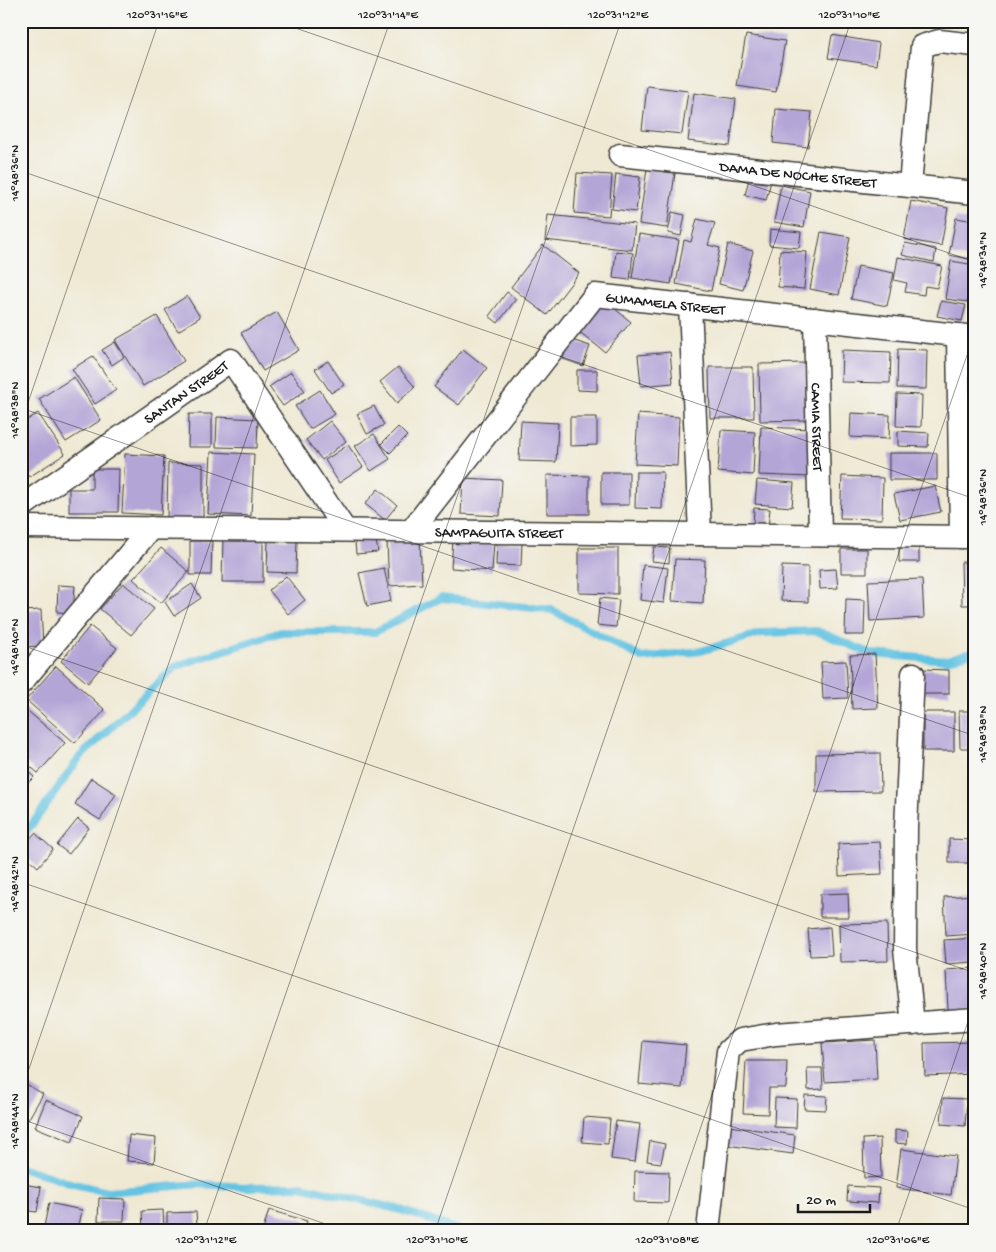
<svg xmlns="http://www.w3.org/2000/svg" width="996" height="1252" font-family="'Gochi Hand',sans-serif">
	<rect width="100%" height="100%" fill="#f6f6f2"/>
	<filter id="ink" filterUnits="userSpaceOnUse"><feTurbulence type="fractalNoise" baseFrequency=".02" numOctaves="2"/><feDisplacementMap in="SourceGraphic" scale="10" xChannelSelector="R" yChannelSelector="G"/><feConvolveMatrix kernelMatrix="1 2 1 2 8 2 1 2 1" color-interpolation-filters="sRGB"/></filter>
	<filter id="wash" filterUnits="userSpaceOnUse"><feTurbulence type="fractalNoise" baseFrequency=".0096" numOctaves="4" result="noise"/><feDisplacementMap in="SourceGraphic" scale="20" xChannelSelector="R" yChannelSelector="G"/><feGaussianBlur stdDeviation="1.12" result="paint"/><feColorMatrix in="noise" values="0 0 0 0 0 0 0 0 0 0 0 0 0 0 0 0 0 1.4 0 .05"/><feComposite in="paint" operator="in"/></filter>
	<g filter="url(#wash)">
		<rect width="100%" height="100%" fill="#efe9d3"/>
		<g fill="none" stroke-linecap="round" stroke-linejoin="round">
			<!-- stream -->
			<path stroke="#64c3e2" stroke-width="8" d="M21,840L80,757L176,666L281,632H375L441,598L552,610L642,658L701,651L762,633L817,631L872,654L947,660L975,651
				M21,1167L66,1182L107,1192L199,1184L247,1187L301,1186L401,1210L461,1231"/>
		</g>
		<g id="blocks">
			<!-- building -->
			<path fill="#b4a5d7" d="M746,35L785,41L776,92L737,86Z
				M832,35L879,43L876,65L828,58Z
				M647,86L688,91L682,134L642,130Z
				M694,93L736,99L730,146L688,141Z
				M776,109L812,112L808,147L773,143Z
				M647,169L675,173L667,228L639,224Z
				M751,171L772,177L766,200L745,195Z
				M577,173L612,175L609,216L574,213Z
				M616,174L640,177L636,212L612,209Z
				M781,185L810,191L804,227L774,222Z
				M911,201L948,208L941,246L904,239Z
				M672,212L685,215L681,236L668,233Z
				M548,215L635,224L632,250L545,240Z
				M956,218L975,221V260L949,255Z
				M697,219L715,223L708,245L720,248L711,291L676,284L684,240L691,242Z
				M770,229L801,232L799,248L769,245Z
				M821,232L850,237L839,295L810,289Z
				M639,234L679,240L671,284L632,278Z
				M905,243L936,249L934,262L902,255Z
				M728,244L753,251L743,290L719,284Z
				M543,245L579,273L547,315L511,287Z
				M780,250L807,252L804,289L778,287Z
				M616,251L633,253L630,280L613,278Z
				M898,257L942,266L937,288L925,286L924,295L905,292L907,283L894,280Z
				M951,261L975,265V303L945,299Z
				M858,266L894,273L887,306L851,299Z
				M507,292L516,299L498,323L489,316Z
				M187,296L200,317L178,331L165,310Z
				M603,299L631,322L605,352L577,330Z
				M941,301L966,305L962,321L937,316Z
				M277,312L299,350L263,371L241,333Z
				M157,316L184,361L143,386L115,340Z
				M569,339L590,346L583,366L563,359Z
				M115,342L124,357L112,365L102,350Z
				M463,349L487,368L459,405L434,387Z
				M898,349L927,350L926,389L897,388Z
				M842,350L891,352L890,383L841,382Z
				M670,352L673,383L641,386L638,355Z
				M93,356L116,390L95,404L72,369Z
				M328,361L344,385L331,393L315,369Z
				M806,363L807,420L760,421L759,364Z
				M965,364H975V397H966Z
				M398,367L415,387L397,403L380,382Z
				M709,367H753L754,418H710Z
				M577,370H597V391L577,390Z
				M291,372L305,391L283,406L269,387Z
				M74,377L101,420L66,442L39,399Z
				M320,390L335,414L310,429L295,406Z
				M897,394L922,395L921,427L896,426Z
				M374,406L384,425L367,434L357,414Z
				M38,413L65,454L29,477L21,464V424Z
				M851,413L890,415L889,439L850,437Z
				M189,414H212V447H188Z
				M638,414L679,417L677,466L635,464Z
				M217,417L258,419L257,448L216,447Z
				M570,417H597V445L570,446Z
				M330,421L346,441L322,460L306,440Z
				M521,421L558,423L556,462L519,461Z
				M398,427L407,436L390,453L381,444Z
				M761,427L813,429L812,477L759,475Z
				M721,430L755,432L753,475L718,472Z
				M898,431L929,433L928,447L898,446Z
				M374,434L390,459L371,471L355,446Z
				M348,445L363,467L339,483L325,460Z
				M211,452L254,454L251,516L208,514Z
				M889,453H937V480H889Z
				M125,454L164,456L161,515L122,513Z
				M168,463L203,464V519H167Z
				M92,469H119L118,512H69V489H92Z
				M601,472H629V505H601Z
				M636,472H663L662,509L635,508Z
				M547,475L589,476V514H547Z
				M842,476L883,478L882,519L840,518Z
				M463,478L502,480L500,516L461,514Z
				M757,480L794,483L792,507L755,504Z
				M935,486L941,512L900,520L894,494Z
				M378,489L397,505L385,520L365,504Z
				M754,508L770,509L768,527L753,526Z
				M223,538H263V582H222Z
				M268,539L297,540L296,573L267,572Z
				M376,540L378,552L356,554L355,541Z
				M420,540L422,584L389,586L387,542Z
				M453,540L494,543L492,571L451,568Z
				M190,541H212L211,575H190Z
				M497,542L522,543L521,566L496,565Z
				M654,547L670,548L669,563L652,561Z
				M899,547H919V562H899Z
				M161,548L189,572L161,603L133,579Z
				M579,548H618V594L579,593Z
				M841,549H867V573H841Z
				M675,559L705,560L703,603L672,601Z
				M961,562H975V605H962Z
				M643,565L668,568L664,603L640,600Z
				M782,566L808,567V602L781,601Z
				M384,568L391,601L367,606L359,573Z
				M836,569L838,588L820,589L819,570Z
				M286,576L305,600L288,614L269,590Z
				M922,579L924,618L870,621L868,581Z
				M123,583L154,609L131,635L100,609Z
				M192,584L201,598L174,616L165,602Z
				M58,585L75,586L73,613L57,612Z
				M600,598L619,600L616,627L597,625Z
				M846,599L865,600L864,635H845Z
				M41,610L43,646L21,647V611Z
				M90,626L117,648L88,683L61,661Z
				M875,654L878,708L852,709L850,655Z
				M846,661L848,698L823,699L821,662Z
				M56,666L105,710L75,743L26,700Z
				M921,669L949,670V694H921Z
				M22,706L65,743L38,773L21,759Z
				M959,711H975V748H960Z
				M923,712H954V751H923Z
				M880,753L881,791L816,792V754Z
				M21,765L34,777L21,790Z
				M91,778L116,794L100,820L75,804Z
				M78,819L89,828L69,854L57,845Z
				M35,833L53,849L38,867L21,852V848Z
				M949,839L975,840V863H949Z
				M880,842L882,874L839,876L838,844Z
				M848,893L849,917H820V894Z
				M975,895V934L946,936L944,897Z
				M887,923L888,961L840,962L839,924Z
				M830,927L832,955L810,956L808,929Z
				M975,938V962L946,964L944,940Z
				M975,968V1009L948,1010L946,970Z
				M875,1040L877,1079L825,1082L822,1043Z
				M643,1041L686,1045L682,1088L639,1084Z
				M975,1042V1074L925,1076L924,1043Z
				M746,1061H787L786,1088H769L768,1114L743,1113Z
				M807,1068H822L823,1089L808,1090Z
				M21,1081L43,1094L28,1120L21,1116Z
				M805,1095L827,1096L826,1110L804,1109Z
				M775,1098L797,1099L796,1128L774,1127Z
				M943,1098L967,1099L965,1126L941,1124Z
				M46,1100L83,1116L72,1142L35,1127Z
				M584,1117L610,1119L608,1144L582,1142Z
				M616,1121L640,1124L635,1162L611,1159Z
				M729,1126L795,1135L793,1154L726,1145Z
				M895,1130L908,1131L907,1144L895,1143Z
				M129,1135L156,1138L154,1163L127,1161Z
				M880,1138L881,1177L864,1178L863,1139Z
				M650,1141L665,1144L661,1163L647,1161Z
				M901,1149L956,1156L951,1195L896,1188Z
				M635,1171L669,1172L668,1203L634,1202Z
				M23,1184L41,1187L37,1212L21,1210Z
				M848,1186L879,1188L878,1203L847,1201Z
				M99,1198L125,1199L124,1221H98Z
				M49,1203L82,1210L78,1231H43Z
				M163,1210L164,1231H143L142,1211Z
				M269,1210L307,1221L304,1231L263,1230Z
				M196,1212L197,1226L167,1227V1213Z
				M119,1223L137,1224V1231H119Z
				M203,1227L220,1230V1231H203Z
				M715,1227L735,1230V1231H715Z
				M172,1228L193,1229L192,1231H172Z"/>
		</g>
	</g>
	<g filter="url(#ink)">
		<use href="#blocks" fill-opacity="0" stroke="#3c3b37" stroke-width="1"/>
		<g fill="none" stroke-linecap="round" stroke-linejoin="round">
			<!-- street casing -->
			<g stroke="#3c3b37" stroke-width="25">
				<g id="street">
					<path id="s1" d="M620,155L975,193"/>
					<path d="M910,186L922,46L939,41L975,45"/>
					<path d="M690,305L700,534"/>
					<path id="s2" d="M815,319L820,535"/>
					<path d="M958,335L961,537"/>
					<path id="s3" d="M21,507L231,360L345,530"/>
					<path id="s4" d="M21,527L975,537"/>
					<path id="s5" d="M411,531L595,295L975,337"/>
					<path d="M21,683L151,528"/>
					<path d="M913,1024L905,949L906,828L913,674"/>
					<path d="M708,1231L728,1051L740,1040L776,1034L975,1019"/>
				</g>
			</g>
			<!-- street -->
			<use href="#street" stroke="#fff" stroke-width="22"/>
		</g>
	</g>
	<!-- ticks -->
	<path fill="none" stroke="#1c1c1c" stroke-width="1" stroke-opacity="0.45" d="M275,21L975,262M963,21L975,25M21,171L975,499M21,408L975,736M21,423L159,21M21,645L975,973M21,882L975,1210M21,1092L390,21M21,1119L346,1231M204,1231L621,21M435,1231L851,21M665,1231L975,332M896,1231L975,1001"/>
	<g text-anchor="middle" stroke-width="4" stroke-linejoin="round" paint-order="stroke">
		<!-- street labels -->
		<g font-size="15" fill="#1c1c1c" stroke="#f6f6f2">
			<text dy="5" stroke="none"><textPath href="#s1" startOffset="179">DAMA DE NOCHE STREET</textPath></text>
			<text dy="5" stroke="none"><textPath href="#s5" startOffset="370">GUMAMELA STREET</textPath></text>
			<text dy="5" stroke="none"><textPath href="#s3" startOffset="201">SANTAN STREET</textPath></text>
			<text dy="5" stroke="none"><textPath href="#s2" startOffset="108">CAMIA STREET</textPath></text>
			<text dy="5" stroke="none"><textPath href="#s4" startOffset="478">SAMPAGUITA STREET</textPath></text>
		</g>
	</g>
	<!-- margin -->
	<rect width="996" height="1252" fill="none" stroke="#f6f6f2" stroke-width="55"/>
	<!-- scale -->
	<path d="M798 1204v8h72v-8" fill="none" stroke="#1c1c1c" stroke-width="2.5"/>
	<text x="806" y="1204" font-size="15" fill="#1c1c1c" stroke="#f6f6f2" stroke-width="4" paint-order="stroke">20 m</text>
	<rect x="28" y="28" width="940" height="1196" fill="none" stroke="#1c1c1c" stroke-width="2"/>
	<g font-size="12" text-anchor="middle" fill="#1c1c1c">
		<text x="157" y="18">120°31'16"E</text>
		<text x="388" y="18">120°31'14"E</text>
		<text x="618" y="18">120°31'12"E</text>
		<text x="849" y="18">120°31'10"E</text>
		<text transform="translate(14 173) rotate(-90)" y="4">14°48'36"N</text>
		<text transform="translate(982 260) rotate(-90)" y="4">14°48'34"N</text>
		<text transform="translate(14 410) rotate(-90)" y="4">14°48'38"N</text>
		<text transform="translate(982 497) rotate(-90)" y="4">14°48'36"N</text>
		<text transform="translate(14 647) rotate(-90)" y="4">14°48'40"N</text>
		<text transform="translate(982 734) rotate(-90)" y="4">14°48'38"N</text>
		<text transform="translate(14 884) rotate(-90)" y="4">14°48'42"N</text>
		<text transform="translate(982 971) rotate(-90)" y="4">14°48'40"N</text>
		<text transform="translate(14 1121) rotate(-90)" y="4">14°48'44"N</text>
		<text x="206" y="1243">120°31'12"E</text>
		<text x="437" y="1243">120°31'10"E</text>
		<text x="667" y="1243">120°31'08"E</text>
		<text x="898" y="1243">120°31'06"E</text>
	</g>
</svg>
